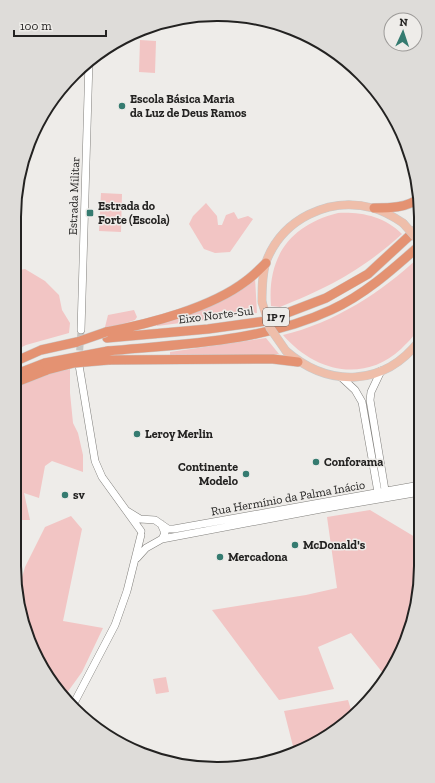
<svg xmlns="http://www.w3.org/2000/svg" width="435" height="783" font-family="'Zilla Slab',serif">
	<rect width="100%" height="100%" fill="#eeece9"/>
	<!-- green -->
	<path fill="#f2c5c4" d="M140,40L156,41L155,73L139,72Z
		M101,193L122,194L121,232L99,231Z
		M206,203L217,216L218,225H222L226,215L234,212L238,219L248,216L253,219L230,252L215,253L204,249L189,224L193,216Z
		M338,213C361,212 384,216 402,234C362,270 330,287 280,307L271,306C267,257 290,225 338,213Z
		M419,257C420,270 422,314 419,324C417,334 408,342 401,349C363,384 314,371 283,335C334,323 382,292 419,257Z
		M25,269L45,281L59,295L62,310L70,323L69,333L26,345L14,351V271Z
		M255,278L257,313L157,326V323Z
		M134,310L137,317L135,320L114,327H105L108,315Z
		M266,338L279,354L170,355V352Z
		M70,369V393L73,423L78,433L83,455V472L52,461L45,466L39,498L24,493L30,520H14V388L43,375Z
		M370,510L420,540L421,579L414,618L394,667L386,677L351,633L318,647L334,689L279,700L212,610L306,595L337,588L327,517Z
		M71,516L82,529L63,621L103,628L82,672L64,697L56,689L25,631L18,591L25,567L45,527Z
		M166,677L169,692L156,694L153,679Z
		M348,700L353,716L352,719L295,754L284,711Z"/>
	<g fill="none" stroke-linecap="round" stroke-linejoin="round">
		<!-- secondary-tunnel -->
		<path stroke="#c5c4c1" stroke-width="7" stroke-dasharray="7 3.5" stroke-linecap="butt" d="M79,361L81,330"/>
		<!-- secondary casing -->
		<g stroke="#82807d" stroke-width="8">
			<path id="secondary" d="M89,63L114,46
				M81,330L89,61
				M79,365L95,461L102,477L141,531
				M381,371L371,392L370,400L386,496
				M341,377L355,390L362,402L379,498
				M127,511L140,519L155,520L168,529H174L420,485
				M162,539L321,509L420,492
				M137,558L146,548L162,539L165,533L161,524
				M73,705L115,625L127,591L141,535"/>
		</g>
		<!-- primary casing -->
		<g stroke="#cacaca" stroke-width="9">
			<path id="primary" d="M262,302C262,288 262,275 266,262C282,219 329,196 373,208C384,211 394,217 403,223
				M286,351C329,388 384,387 420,340"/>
		</g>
		<!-- highway casing -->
		<g stroke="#cacaca" stroke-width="10">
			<path id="highway" d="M374,208C388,208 408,208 419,198
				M106,332C149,324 211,308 246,281C253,276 260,269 266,263
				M107,338L208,329L266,321L326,298L368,274L419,227
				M108,351C183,344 262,342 331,310C364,295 392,270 419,246
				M109,360L273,359L298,362
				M14,362L41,350L77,342
				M14,375L45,363
				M14,383L47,370"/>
		</g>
		<!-- secondary -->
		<use href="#secondary" stroke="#fff" stroke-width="7"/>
		<!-- primary -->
		<use href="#primary" stroke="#efbeaa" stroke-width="8"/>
		<!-- highway -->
		<use href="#highway" stroke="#e49272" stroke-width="9"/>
		<!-- primary-bridge casing -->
		<g stroke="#cacaca" stroke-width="9" stroke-linecap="butt">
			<path id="primary-bridge" d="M403,223L419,241
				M262,302L270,328L286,351"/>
		</g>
		<!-- highway-bridge casing -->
		<g stroke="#cacaca" stroke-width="10" stroke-linecap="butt">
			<path id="highway-bridge" d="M77,342L106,332
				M45,363L108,351
				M47,370L74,363L109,360"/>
		</g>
		<!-- primary-bridge -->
		<use href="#primary-bridge" stroke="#efbeaa" stroke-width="8"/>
		<!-- highway-bridge -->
		<use href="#highway-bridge" stroke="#e49272" stroke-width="9"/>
	</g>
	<!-- markers -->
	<g fill="#357b70" stroke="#eeece9" stroke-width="1.5">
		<circle cx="122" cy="106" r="4"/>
		<rect x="86" y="209" width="8" height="8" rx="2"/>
		<circle cx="137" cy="434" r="4"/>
		<circle cx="316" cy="462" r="4"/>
		<circle cx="246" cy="474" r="4"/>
		<circle cx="65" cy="495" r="4"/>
		<circle cx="295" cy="545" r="4"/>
		<circle cx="220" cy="557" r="4"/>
	</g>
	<g text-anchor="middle" stroke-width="3" stroke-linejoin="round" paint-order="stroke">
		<!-- shield labels -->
		<rect fill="#eeece9" stroke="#605f5d" stroke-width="1" x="263" y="308" width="26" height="18" rx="3"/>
		<g font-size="11" font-weight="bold" fill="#232221">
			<text x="276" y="321">IP 7</text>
		</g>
		<!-- poi labels -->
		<g font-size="12" font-weight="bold" fill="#232221" stroke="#eeece9" text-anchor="start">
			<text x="130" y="103">Escola Básica Maria<tspan x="130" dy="14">da Luz de Deus Ramos</tspan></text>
			<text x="98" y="210">Estrada do<tspan x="98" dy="14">Forte (Escola)</tspan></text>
			<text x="145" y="438">Leroy Merlin</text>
			<text x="324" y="466">Conforama</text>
			<text x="238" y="471" text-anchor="end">Continente<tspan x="238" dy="14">Modelo</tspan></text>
			<text x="73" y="499">sv</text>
			<text x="303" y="549">McDonald's</text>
			<text x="228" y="561">Mercadona</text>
		</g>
		<!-- street labels -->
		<g font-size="12" fill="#232221" stroke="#eeece9">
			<text transform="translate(74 196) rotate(-88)" y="4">Estrada Militar</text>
			<text transform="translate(216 315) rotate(-7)" y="4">Eixo Norte-Sul</text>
			<text transform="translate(288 498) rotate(-10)" y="4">Rua Hermínio da Palma Inácio</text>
		</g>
	</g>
	<!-- crop -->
	<path d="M0 0H435V783H0ZM217 21H218A196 196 0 0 1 414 217V566A196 196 0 0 1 218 762H217A196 196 0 0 1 21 566V217A196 196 0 0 1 217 21Z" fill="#dedcd9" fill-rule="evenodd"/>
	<path fill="none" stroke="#232221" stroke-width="2" d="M217 21H218A196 196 0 0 1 414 217V566A196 196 0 0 1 218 762H217A196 196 0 0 1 21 566V217A196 196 0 0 1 217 21Z"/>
	<!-- north arrow -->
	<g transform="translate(403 32) rotate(3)"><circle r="19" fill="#eeece9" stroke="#9d9b99"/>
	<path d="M0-3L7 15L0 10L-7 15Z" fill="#357b70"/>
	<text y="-6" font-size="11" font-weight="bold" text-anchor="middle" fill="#232221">N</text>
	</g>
	<!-- scale -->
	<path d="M14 30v6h92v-6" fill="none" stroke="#232221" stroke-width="2"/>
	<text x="20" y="30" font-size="12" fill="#232221" stroke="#eeece9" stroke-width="3" paint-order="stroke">100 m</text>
</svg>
